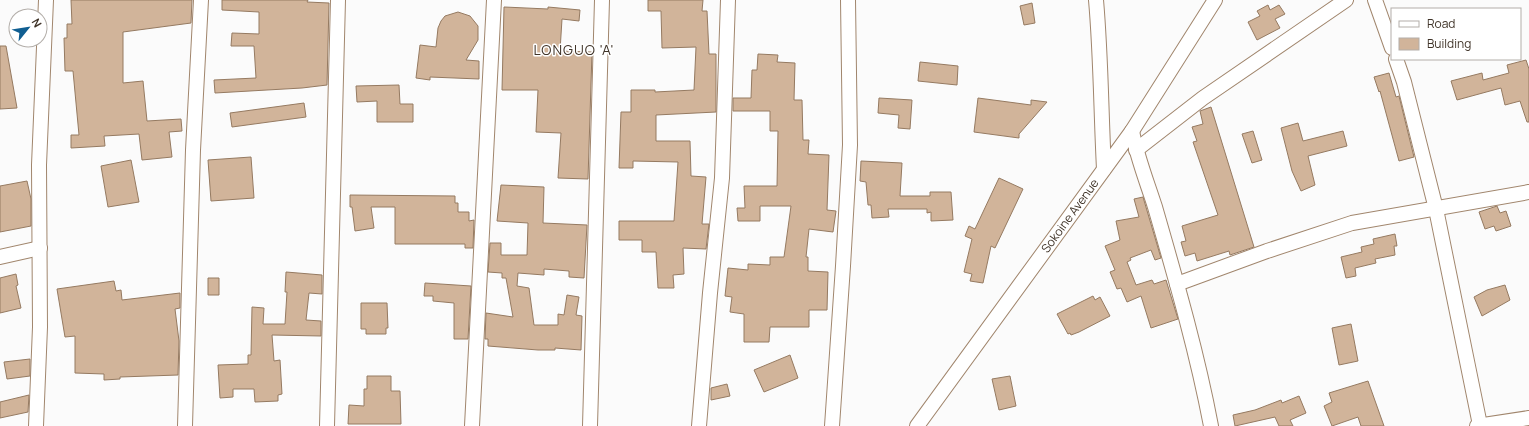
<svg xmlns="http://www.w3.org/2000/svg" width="1529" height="426" font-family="Manrope,sans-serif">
	<rect width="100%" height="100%" fill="#fbfbfb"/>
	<!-- building -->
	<path fill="#d1b49a" stroke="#957a61" d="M71,0H192L191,23L123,32V83L143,81L147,121L181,119L182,131L169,132L172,157L142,160L139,134L104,136L105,146L71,148V135H79L73,71H65L64,38H67V24H72Z
		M222,0H308L307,2L329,3L327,85L302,88L215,93L214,80L256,78L254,46H231L232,33L259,34V12L222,10Z
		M648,0H703L702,11H707L709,54H716V112L656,115V141H690L691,176L706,177L702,224H709L706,249L683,248L684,274L673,275L674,288H658L656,252H642V240H619V221H674L678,162L633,161V168H619L621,112H631V90H655V92L694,90L696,47L662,48L661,11H648Z
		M1032,3L1035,23L1024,25L1020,6Z
		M1268,5L1270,10L1279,5L1285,14L1275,19L1280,28L1257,40L1248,22L1260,16L1257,11Z
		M504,7L548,9V7L580,10L579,21L562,19L560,51L592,52L588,179L558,178L561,133L536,132L538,90H502Z
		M458,12L470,16L478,26V40L466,60L479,61V79L430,77V80L416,78L420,45L436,47L438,28L441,21L445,16Z
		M0,46H6L17,108L0,109Z
		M758,54L778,55L777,62L795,63L794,100H802L803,140H809L808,154L829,155L827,210L836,211L833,232L809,229L806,257H808V271L828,272L827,310H809V327H770L769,342H744V314L730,312L732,297L725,296L728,268L748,270V264L770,265V257H784L791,206H760V221H738L737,208H745L744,186H777L778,131H770V111H733V98H751L752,70H757Z
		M1526,60L1529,69V122H1527L1520,101L1505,105L1501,88L1457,100L1451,81L1482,73L1483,80L1509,73L1507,65Z
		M920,62L958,66L957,85L918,81Z
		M1389,73L1396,97L1399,96L1414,157L1399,161L1380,91L1379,92L1374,77Z
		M399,85L400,104H413V122H377V101L357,102L356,86Z
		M879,98L912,100L910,129L898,128L899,115L878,113Z
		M978,98L1031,105V100L1047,102L1019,134V138L974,132Z
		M304,103L306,117L232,127L230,113Z
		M1211,107L1254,247L1230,255L1229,251L1197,261L1195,253L1185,256L1181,242L1186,241L1182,226L1218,215L1193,142L1197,141L1192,127L1203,124L1200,111Z
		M1298,123L1303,141L1343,131L1347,146L1308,156L1315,185L1301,191L1292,171L1281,128Z
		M1253,131L1262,160L1252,163L1242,134Z
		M251,157L254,198L211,201L208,160Z
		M131,160L139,202L108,207L101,166Z
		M861,161L902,163L900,196H930V192H951L953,220L931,221V212L927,213V209H888L889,217L872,218L871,205H868L866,182L860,181Z
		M999,178L1023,189L995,248L991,246L983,283L970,281L972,274L964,272L972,239L965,236L969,226L975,229Z
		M27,181L31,199V226L0,232V186Z
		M501,185L544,187L543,223L587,225L584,278L569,277V271L544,269V275L518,273L517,286L529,288L534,325H558V314L564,315L567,295L579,297L576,315L582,316L581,350L555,348V350H538L488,346V339H485L486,313L513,317L506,278H502V273L488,272L490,243H501V255H527L528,223L497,221Z
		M350,195L455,196V203H458V212H469V221L474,220L473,248H465V244H395V207H371L374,228L355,231L352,207H350Z
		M1143,197L1161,258L1155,260L1151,250L1130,258L1131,260L1127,262L1136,285L1152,280L1154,284L1166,280L1178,319L1151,328L1141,296L1127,302L1121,288L1117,289L1110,272L1115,270L1105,246L1120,240L1116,221L1139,217L1134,199Z
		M1497,206L1500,213L1506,211L1511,226L1496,231L1494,226L1485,229L1479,212Z
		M1395,234L1397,246H1394L1395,255L1375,259L1376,263L1355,268L1356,276L1346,278L1341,257L1362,252L1361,247L1374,244L1373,239Z
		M286,272L322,275V294L309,293L306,320L321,321V336L272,335L274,361L280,360L282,394L278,395V401L255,402L254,389H233V397L220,398L218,365L248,364V355H251L252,307L264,308L263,324H285L287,292H285Z
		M16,274L18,285L16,286L21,308L0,313V278Z
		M208,278H219V295H208Z
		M114,281L116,291L121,290L122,300L180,293V308L175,309L179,341L178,375L120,377V379L104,380V374L75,373V336L65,337L57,289Z
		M425,283L471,286L468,339H454V303L433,301V296H424Z
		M1505,285L1510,300L1482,316L1474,297L1487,290Z
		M1093,296L1095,300L1100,297L1110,316L1079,332L1071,335L1070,333L1068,334L1057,314Z
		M361,303H387L388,328H386V334H366V329H361Z
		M1351,324L1358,361L1339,365L1332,328Z
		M790,355L798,378L764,392L754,370Z
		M30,359V376L7,379L4,362Z
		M367,376H391V391H400L401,424H348L349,405L364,406V389H367Z
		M1010,376L1016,406L999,410L992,379Z
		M1368,381L1384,426H1361L1358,417L1332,426L1324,406L1332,402L1329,393Z
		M727,384L730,396L711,400V388Z
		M29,395L28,412L0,418V402Z
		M1299,396L1306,413L1290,420L1293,426H1279L1275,417L1235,426L1233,415L1255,410L1281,400L1282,403Z"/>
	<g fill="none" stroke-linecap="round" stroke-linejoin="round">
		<!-- minor casing -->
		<g stroke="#a1866d" stroke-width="16">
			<g id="minor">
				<path d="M1096,0C1101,56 1101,112 1104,169"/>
				<path d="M1375,0L1392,48"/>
				<path d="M1396,59L1404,82L1436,209L1480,425"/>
				<path d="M1132,131C1137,157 1147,182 1155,207C1176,280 1197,352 1211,426"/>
				<path d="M1136,150L1203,98L1346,0"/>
				<path d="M0,257L40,248"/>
				<path d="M1177,284L1267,251L1352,223L1529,192"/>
				<path d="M36,426L40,327L39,165L46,0"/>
				<path d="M185,426L193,150L201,0"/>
				<path d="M327,426L338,0"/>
				<path d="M472,426L494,0"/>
				<path d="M590,426L602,0"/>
				<path d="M699,426L710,293L722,178L728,0"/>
				<path d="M832,426L843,266L850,145L848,0"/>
				<path id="s1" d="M917,426L1132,131L1215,0"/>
				<path d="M1477,426L1529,418"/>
			</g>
		</g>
		<!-- minor -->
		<use href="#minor" stroke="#fff" stroke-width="14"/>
	</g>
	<g text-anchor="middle" stroke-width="3" stroke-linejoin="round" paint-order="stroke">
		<!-- street labels -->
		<g font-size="12" fill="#403429" stroke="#fff">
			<text dy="4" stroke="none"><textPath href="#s1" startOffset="260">Sokoine Avenue</textPath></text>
		</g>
		<!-- quarter labels -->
		<g font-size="14" letter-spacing="1" fill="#403429" stroke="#fff">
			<text x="574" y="55">LONGUO 'A'</text>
		</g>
	</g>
	<!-- legend -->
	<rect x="1391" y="8" width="130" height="52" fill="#ffffff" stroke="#b3aea9"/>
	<rect x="1399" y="21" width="20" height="6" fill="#ffffff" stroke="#b3aea9"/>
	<text x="1427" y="28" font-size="12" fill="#403429">Road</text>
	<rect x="1399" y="38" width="20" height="12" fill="#d1b49a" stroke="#b3aea9"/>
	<text x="1427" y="48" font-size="12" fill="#403429">Building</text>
	<!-- north arrow -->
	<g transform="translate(28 28) rotate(60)"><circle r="19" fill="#ffffff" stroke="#b3aea9"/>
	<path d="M0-3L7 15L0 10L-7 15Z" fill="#105e91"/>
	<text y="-6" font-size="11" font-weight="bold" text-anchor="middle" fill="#403429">N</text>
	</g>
</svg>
